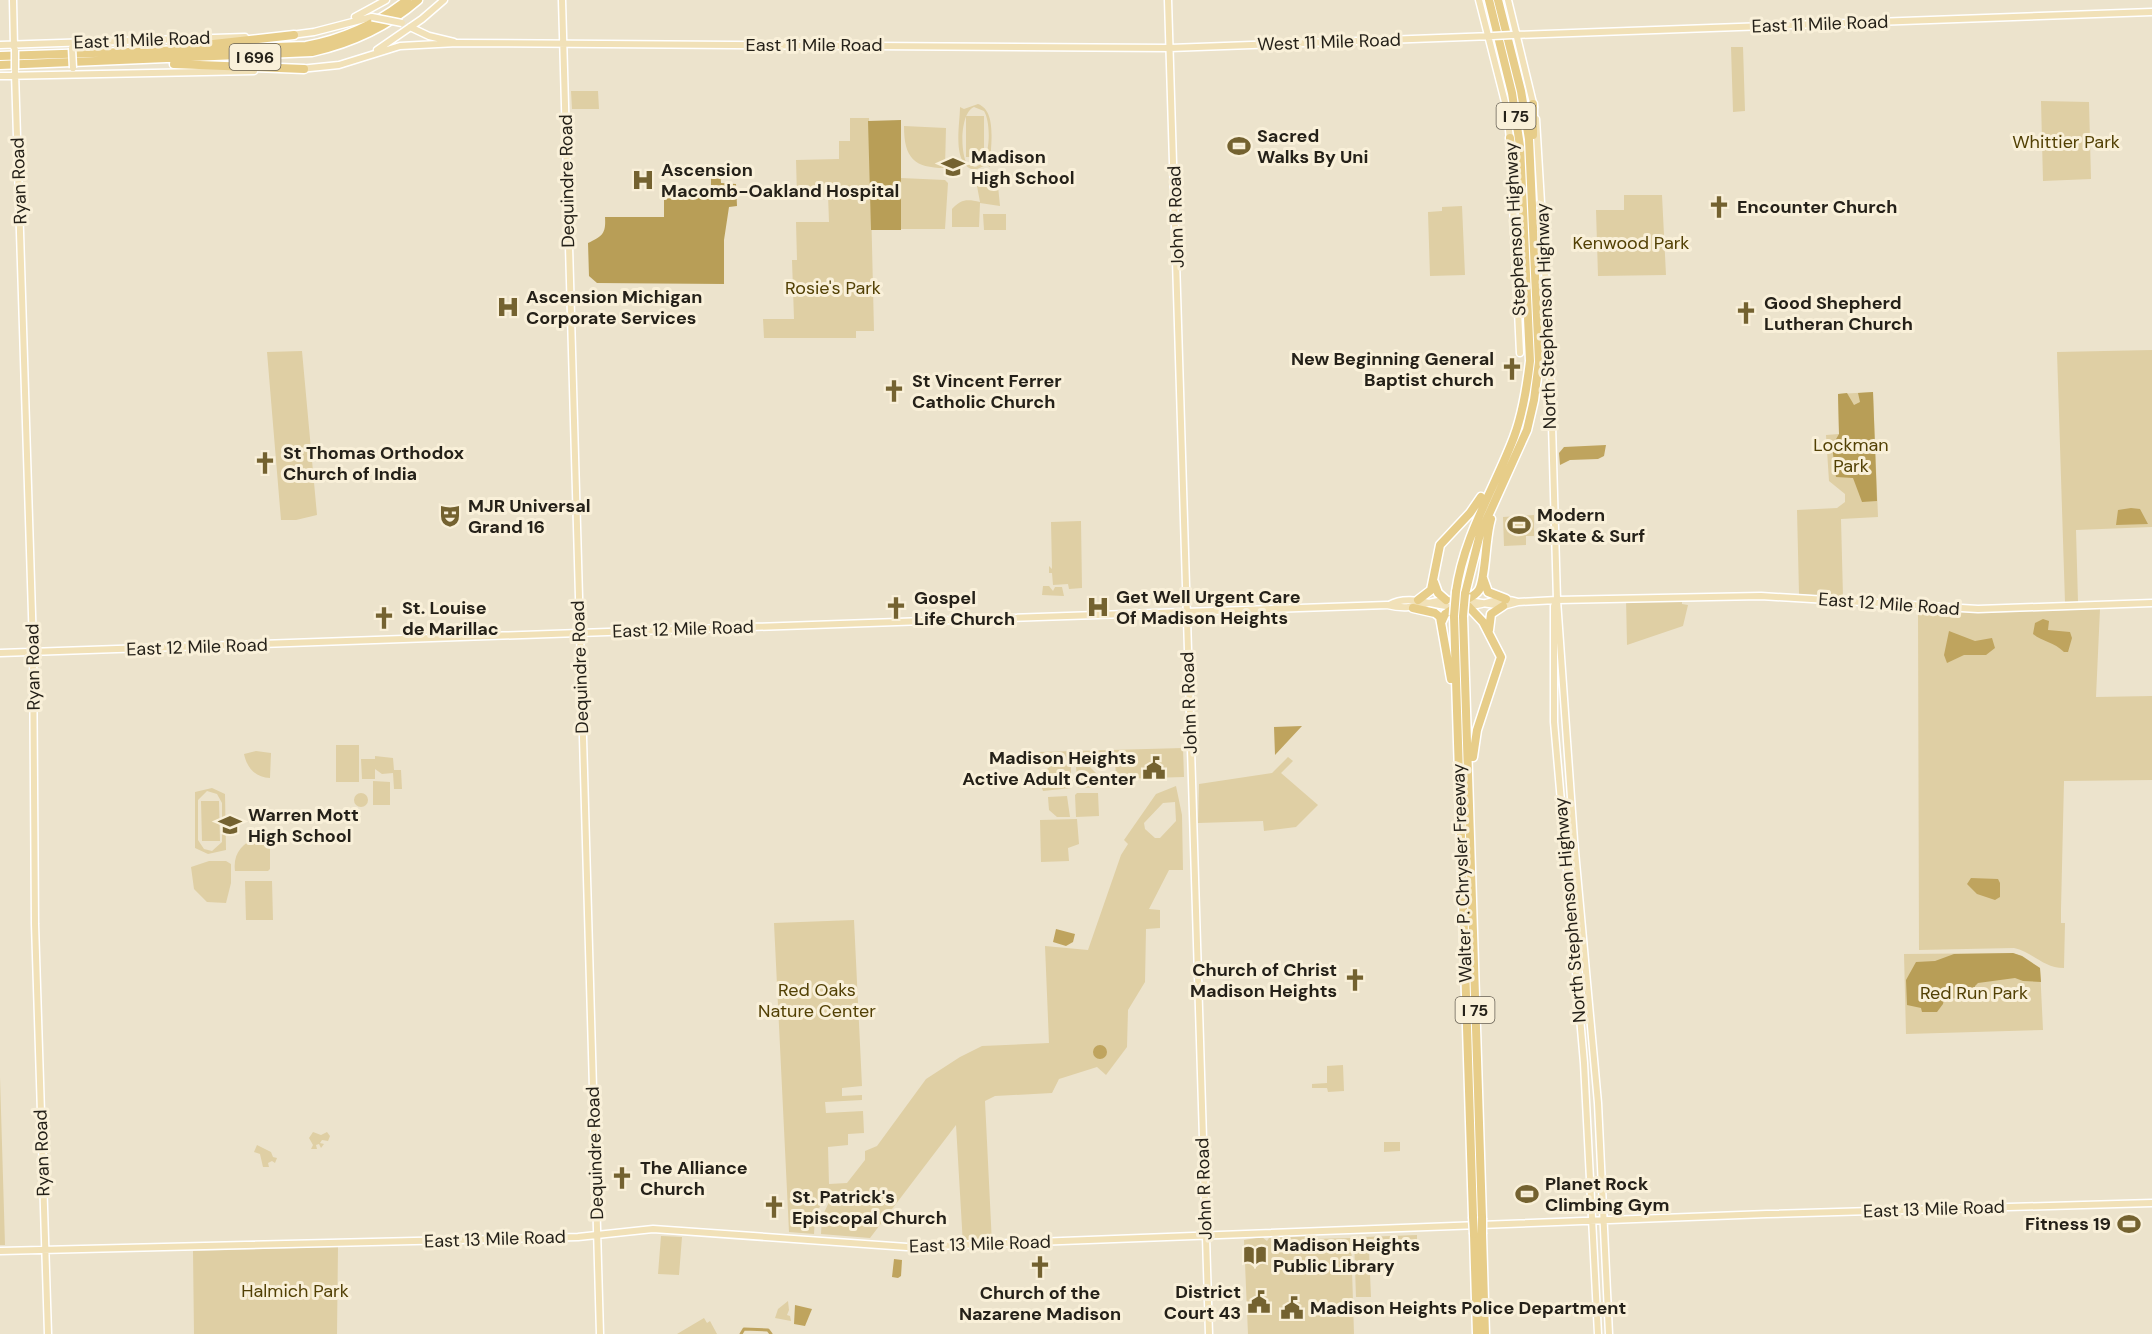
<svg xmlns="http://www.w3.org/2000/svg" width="2152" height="1334" font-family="'DM Sans',sans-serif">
	<rect width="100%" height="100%" fill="#ece3cc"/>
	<!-- green -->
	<path fill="#dfcfa4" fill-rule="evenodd" d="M1731,47H1743L1745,111L1733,112Z
		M571,91H598L599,109H572Z
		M2041,101L2089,102L2091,179L2043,181Z
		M978,104C998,111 990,149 990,167L986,165L975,170C951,166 960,125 960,107L964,109ZM974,107L984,111C991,122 992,163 975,167L967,164C960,152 960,113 974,107Z
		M966,116H984V157H966Z
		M850,118H869L874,331H856V338H764L763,319H794L792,260H797L796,222H829L828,195L797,196L796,160L839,159V141H850Z
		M904,126L946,128L945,168C914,168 904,158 904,126Z
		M901,178L945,180L948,183L945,229H901Z
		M977,186H998L1000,206L980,203L979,227H952V209C961,199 967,199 980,202Z
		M1624,195H1662L1666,275L1598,276L1596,210H1624Z
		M1462,206L1465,275L1430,276L1428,212L1442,211V207Z
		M983,214H1006V230H984Z
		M2152,350V527L2076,530L2078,602L2065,603L2057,352Z
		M302,351L317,515L296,520H281L267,352Z
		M1873,392L1878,517L1841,519L1843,597L1799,594L1797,510L1837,508L1845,502V494L1829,481L1826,435L1839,434L1838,394Z
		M1534,515V536H1526V545L1504,546L1503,517Z
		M1081,521L1082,588L1069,589L1068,584L1053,585L1052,573H1049V566L1052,569L1051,522Z
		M1043,586H1049L1053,591L1055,587H1062L1064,596L1042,595Z
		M1682,597V604L1688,605L1683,626L1627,645L1626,598Z
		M2100,609L2096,697L2152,696V780L2064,781L2061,909V923H2065L2064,968C2043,968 2033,952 2014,948L1919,950L1918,610L1977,613Z
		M336,745H359V782H336Z
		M1183,748L1184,777L1116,779L1115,759L1038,761V752Z
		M256,751L271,753L270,778C255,777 247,768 244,754Z
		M375,756L393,758L394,770H401L402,789H394L393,773L382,774L375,769V779H362L361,759H375Z
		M1288,757L1293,761L1281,773L1318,805L1296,827L1264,831L1263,821L1198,823L1199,784L1272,773Z
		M1071,764V788L1043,791L1041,785L1044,771L1051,766Z
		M1076,767H1090L1097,774L1098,787L1078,788Z
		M373,781L390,782V805H373Z
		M1176,786L1182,815L1183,870H1169L1149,909L1160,910V928L1146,929L1145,982L1128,1010L1127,1047L1106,1075L1097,1067L1059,1079L1052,1093L995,1096L985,1101L992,1244L963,1245L956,1125L870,1238L821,1234L822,1217L829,1202L823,1199L815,1218L814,1234L789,1232L774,923L854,920L862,1086L842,1088V1096L862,1095V1100L825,1102L826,1113L863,1111L864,1133L848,1134V1145L828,1147L829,1184L847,1183L865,1160V1151L877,1146L926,1079L960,1057L982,1046L1049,1043L1045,946L1088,950L1121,855L1128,844L1124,840L1156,794ZM1175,802L1176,821L1160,838H1155L1145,829L1144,823L1163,803Z
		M212,788L225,794L226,850L208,854L195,848V792ZM207,791L217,794L222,803V842L212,851L204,849L198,840V800Z
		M354 800a7 7 0 1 1 14 0a7 7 0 1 1-14 0Z
		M1077,793H1098L1099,816L1076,817L1075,795Z
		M1067,796L1070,817H1057L1049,810L1048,797Z
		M201,801H219L220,841H202Z
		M1077,819L1079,844L1068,848L1069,861L1041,862L1040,820Z
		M270,835V869L268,871H235C232,849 249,837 270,835Z
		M209,861H226L231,864V883L226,903L207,902L194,889L191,867Z
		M245,881H272L273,920H246Z
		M2013,953L2022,956L2040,968L2043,1030L1906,1034L1904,954Z
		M1343,1065L1344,1091L1328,1092L1327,1088H1312V1084L1327,1083V1066Z
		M0,1077L5,1245H0Z
		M313,1132L321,1135L327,1132L330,1136L328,1141L322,1140L320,1143L324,1144L321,1148L319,1144L316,1145L317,1149H311L313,1145L309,1138Z
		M1384,1142H1400V1151L1384,1152Z
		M257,1145L271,1152L273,1157L277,1158L275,1163L272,1161L268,1163L269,1167H263L260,1154L254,1152Z
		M1417,1235V1243L1409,1245L1408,1243L1373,1246L1365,1237Z
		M661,1236L682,1237L679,1275L658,1274Z
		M1309,1236L1312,1239L1351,1238L1354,1334H1248L1244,1240L1262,1237L1267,1241L1269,1238Z
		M1362,1237L1369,1250L1371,1297H1356L1354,1238Z
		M338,1247L337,1334H194L193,1251Z
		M788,1301L789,1310L787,1315L790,1316L791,1321L775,1318L778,1309Z
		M704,1318L707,1323L710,1321L717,1334H677Z"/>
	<!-- forest -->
	<path fill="#b89e57" d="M901,120V230H871L868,121Z
		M711,168L720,169L721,183L736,184L737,206L729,207L724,240V284L597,283L589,276L588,243C603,236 606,233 605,217H664V193H711Z
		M1873,392L1877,501L1862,502L1853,478L1836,477L1832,446L1839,434L1838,394L1847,393L1854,405L1860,402L1858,393Z
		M2013,953L2022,956L2040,968L2041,982L2023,981L2015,978L1978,983L1975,986L1974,997L1944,999L1943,1004L1937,1012H1922L1921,1008L1907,1005L1906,980L1916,962L1935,961L1954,954Z"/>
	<!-- water -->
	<path fill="#bfa45e" d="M1606,445L1604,456L1598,459L1570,460L1560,465L1559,453L1564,447Z
		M2131,508L2140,509L2148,524L2116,525L2118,510Z
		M2043,619L2049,621L2048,630L2070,632L2072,638L2068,652H2064C2054,642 2043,642 2033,634L2035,623Z
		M1949,631L1975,641L1992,638L1995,648L1986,655H1964L1947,663L1944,655Z
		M1302,726L1275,755L1274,727Z
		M1971,878L1998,879L2000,883V897L1995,900L1977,894L1967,884Z
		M1056,929L1075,934L1073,942L1066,946L1053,942Z
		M1093 1052a7 7 0 1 1 14 0a7 7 0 1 1-14 0Z
		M894,1259L902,1260L901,1276L898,1278L892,1277Z
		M795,1305L812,1309L805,1326L794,1324Z"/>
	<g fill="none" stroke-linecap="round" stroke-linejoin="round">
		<!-- canal -->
		<path stroke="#bfa45e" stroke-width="3" d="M741,1334L744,1329L768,1330L771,1334"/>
		<!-- major casing -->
		<g stroke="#fff" stroke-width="9">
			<path id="major" d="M13,0L14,47
				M562,0L600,1334
				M1168,0L1209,1334
				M1479,0L1507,110L1510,140
				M1508,0L1534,107
				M355,17L386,0
				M410,27L429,36L454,42
				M291,35L314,32L372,17
				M1514,35L2152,12
				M0,45L245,37
				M377,50L422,19L444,0
				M300,69L339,65L400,46L457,43L1170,48L1493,36
				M15,73L33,646L35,924L48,1334
				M0,76L254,71
				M1536,119L1550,354L1557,600L1574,840L1598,1103L1609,1334
				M1512,183L1520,353
				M1557,600L1554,606V722L1584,1063L1598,1334
				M1468,601L1503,606L1518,602L1557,600L1761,596L1978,609L2152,603
				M1389,605C1410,593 1434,607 1456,607
				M1467,606C1485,606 1500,595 1518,602
				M0,653L1387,605C1416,612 1425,600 1449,600
				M0,1251L578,1237L653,1229L907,1247L1767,1214L2152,1203"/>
		</g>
		<!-- highway casing -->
		<g stroke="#fff" stroke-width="11">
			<path id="highway" d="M195,46L294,35
				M0,56L306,46C343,39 377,24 407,0
				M174,64L304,69
				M0,65L312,52C352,43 387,27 418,0
				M1533,104V135
				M1510,138L1517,190
				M1483,578L1488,592L1506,599
				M1434,582L1438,593L1446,600
				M1456,592C1464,535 1494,490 1514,437C1523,413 1527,387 1530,361L1520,146L1512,93L1489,0
				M1465,594L1480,534L1527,430L1534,400L1539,362L1529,139L1521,91L1498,0
				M1418,600L1431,590L1440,545L1470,513L1481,497
				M1463,601C1469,598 1475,596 1479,590C1486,577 1485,538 1491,519
				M1468,606L1483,622L1501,657L1477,730L1473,757
				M1413,608L1435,613L1440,617L1451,679
				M1454,616L1473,1217
				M1463,616L1482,1218
				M1442,621L1445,614L1456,607
				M1489,630L1491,614L1503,606
				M1474,1234L1477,1334
				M1482,1234L1485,1334"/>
		</g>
		<!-- major -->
		<use href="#major" stroke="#f1e1b8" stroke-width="6"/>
		<!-- highway -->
		<use href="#highway" stroke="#e7cd89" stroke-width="8"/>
		<!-- major-bridge casing -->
		<g stroke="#fff" stroke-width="9" stroke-linecap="butt">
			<path id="major-bridge" d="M372,17L402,23
				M1493,36L1512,35
				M72,48L73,68
				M15,50V70"/>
		</g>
		<!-- highway-bridge casing -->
		<g stroke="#fff" stroke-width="11" stroke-linecap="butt">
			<path id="highway-bridge" d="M1454,616L1456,592
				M1463,616L1465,594
				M1473,1217L1474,1234
				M1482,1218V1234"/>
		</g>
		<!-- major-bridge -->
		<use href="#major-bridge" stroke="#f1e1b8" stroke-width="6"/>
		<!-- highway-bridge -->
		<use href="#highway-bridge" stroke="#e7cd89" stroke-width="8"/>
	</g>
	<!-- icons -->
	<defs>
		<g id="stadium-bare" transform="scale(1.8)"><path d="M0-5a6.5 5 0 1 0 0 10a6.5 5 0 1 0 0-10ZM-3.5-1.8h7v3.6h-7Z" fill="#746230" stroke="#f9f0d9" stroke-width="2.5" paint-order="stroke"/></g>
		<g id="school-bare" transform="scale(1.8)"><path d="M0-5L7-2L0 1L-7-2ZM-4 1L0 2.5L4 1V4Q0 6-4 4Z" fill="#746230" stroke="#f9f0d9" stroke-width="2.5" paint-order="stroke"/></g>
		<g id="hospital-bare" transform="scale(1.8)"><path d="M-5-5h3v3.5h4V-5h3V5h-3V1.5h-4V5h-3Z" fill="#746230" stroke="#f9f0d9" stroke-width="2.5" paint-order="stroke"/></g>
		<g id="church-bare" transform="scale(1.8)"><path d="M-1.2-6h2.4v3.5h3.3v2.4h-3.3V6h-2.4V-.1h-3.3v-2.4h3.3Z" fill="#746230" stroke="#f9f0d9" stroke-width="2.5" paint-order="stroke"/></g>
		<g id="theatre-bare" transform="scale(1.8)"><path d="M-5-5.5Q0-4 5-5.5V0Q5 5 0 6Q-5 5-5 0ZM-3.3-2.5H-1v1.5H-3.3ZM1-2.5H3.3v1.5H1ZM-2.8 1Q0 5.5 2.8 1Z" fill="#746230" stroke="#f9f0d9" stroke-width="2.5" paint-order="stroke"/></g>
		<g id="civic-bare" transform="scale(1.8)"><path d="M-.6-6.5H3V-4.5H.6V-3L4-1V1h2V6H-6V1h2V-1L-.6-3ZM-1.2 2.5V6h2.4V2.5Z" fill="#746230" stroke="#f9f0d9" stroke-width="2.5" paint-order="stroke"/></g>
		<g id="library-bare" transform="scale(1.8)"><path d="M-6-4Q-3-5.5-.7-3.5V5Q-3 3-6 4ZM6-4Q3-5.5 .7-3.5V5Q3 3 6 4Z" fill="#746230" stroke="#f9f0d9" stroke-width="2.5" paint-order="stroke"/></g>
	</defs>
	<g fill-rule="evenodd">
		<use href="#stadium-bare" x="1239" y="146"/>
		<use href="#school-bare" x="953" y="167"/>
		<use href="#hospital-bare" x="643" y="180"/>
		<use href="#church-bare" x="1719" y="207"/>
		<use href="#hospital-bare" x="508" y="307"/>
		<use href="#church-bare" x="1746" y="313"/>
		<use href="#church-bare" x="1512" y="369"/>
		<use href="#church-bare" x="894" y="391"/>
		<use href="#church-bare" x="265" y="463"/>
		<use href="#theatre-bare" x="450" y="516"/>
		<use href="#stadium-bare" x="1519" y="525"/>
		<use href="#hospital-bare" x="1098" y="607"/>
		<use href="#church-bare" x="896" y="608"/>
		<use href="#church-bare" x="384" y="618"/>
		<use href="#civic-bare" x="1154" y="768"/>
		<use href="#school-bare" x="230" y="825"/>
		<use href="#church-bare" x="1355" y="980"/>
		<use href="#church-bare" x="622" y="1178"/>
		<use href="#stadium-bare" x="1527" y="1194"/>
		<use href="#church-bare" x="774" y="1207"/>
		<use href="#stadium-bare" x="2129" y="1224"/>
		<use href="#library-bare" x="1255" y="1255"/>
		<use href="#church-bare" x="1040" y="1267"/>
		<use href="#civic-bare" x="1259" y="1302"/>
		<use href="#civic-bare" x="1292" y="1308"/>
	</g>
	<g text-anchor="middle" stroke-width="6" stroke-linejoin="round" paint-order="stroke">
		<!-- shield labels -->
		<g fill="#f9f0d9" stroke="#655f53" stroke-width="1.5">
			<rect x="229.5" y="44" width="51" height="26" rx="4.5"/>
			<rect x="1496.5" y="103" width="39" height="26" rx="4.5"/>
			<rect x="1455.5" y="997" width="39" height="26" rx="4.5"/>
		</g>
		<g font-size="16" font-weight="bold" fill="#252119">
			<text x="255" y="63">I 696</text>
			<text x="1516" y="122">I 75</text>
			<text x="1475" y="1016">I 75</text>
		</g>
		<!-- street labels -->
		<g font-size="18" fill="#252119" stroke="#f9f0d9">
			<text transform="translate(1820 24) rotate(-2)" y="6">East 11 Mile Road</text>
			<text transform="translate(142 40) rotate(-2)" y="6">East 11 Mile Road</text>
			<text transform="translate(1329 42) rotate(-2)" y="6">West 11 Mile Road</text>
			<text x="814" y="51">East 11 Mile Road</text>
			<text transform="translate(19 181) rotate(-92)" y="6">Ryan Road</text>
			<text transform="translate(567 181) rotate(-91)" y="6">Dequindre Road</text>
			<text transform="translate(1176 217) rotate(-92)" y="6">John R Road</text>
			<text transform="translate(1515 229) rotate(-93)" y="6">Stephenson Highway</text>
			<text transform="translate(1546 316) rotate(-92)" y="6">North Stephenson Highway</text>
			<text transform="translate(1889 604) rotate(4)" y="6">East 12 Mile Road</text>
			<text transform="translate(683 629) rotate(-2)" y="6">East 12 Mile Road</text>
			<text transform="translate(197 647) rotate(-2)" y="6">East 12 Mile Road</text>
			<text transform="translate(33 667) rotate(-91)" y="6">Ryan Road</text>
			<text transform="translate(580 667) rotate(-92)" y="6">Dequindre Road</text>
			<text transform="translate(1189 703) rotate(-92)" y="6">John R Road</text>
			<text transform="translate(1462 873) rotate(-92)" y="6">Walter P. Chrysler Freeway</text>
			<text transform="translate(1570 910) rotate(-95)" y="6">North Stephenson Highway</text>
			<text transform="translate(42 1153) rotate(-92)" y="6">Ryan Road</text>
			<text transform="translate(595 1153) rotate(-92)" y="6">Dequindre Road</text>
			<text transform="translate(1204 1189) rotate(-92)" y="6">John R Road</text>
			<text transform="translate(1934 1209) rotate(-2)" y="6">East 13 Mile Road</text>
			<text transform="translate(495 1239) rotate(-2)" y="6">East 13 Mile Road</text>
			<text transform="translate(980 1244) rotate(-2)" y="6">East 13 Mile Road</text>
		</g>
		<!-- poi labels -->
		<g font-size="18" font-weight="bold" fill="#252119" stroke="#f9f0d9" text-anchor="start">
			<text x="1257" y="142">Sacred<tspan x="1257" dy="21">Walks By Uni</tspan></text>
			<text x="971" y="163">Madison<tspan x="971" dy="21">High School</tspan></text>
			<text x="661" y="176">Ascension<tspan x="661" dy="21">Macomb-Oakland Hospital</tspan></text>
			<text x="1737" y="213">Encounter Church</text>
			<text x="526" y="303">Ascension Michigan<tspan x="526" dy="21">Corporate Services</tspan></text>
			<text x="1764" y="309">Good Shepherd<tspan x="1764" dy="21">Lutheran Church</tspan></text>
			<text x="1494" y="365" text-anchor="end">New Beginning General<tspan x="1494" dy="21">Baptist church</tspan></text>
			<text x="912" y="387">St Vincent Ferrer<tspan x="912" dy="21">Catholic Church</tspan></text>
			<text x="283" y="459">St Thomas Orthodox<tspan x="283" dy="21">Church of India</tspan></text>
			<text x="468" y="512">MJR Universal<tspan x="468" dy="21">Grand 16</tspan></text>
			<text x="1537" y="521">Modern<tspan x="1537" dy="21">Skate &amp; Surf</tspan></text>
			<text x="1116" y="603">Get Well Urgent Care<tspan x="1116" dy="21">Of Madison Heights</tspan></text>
			<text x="914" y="604">Gospel<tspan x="914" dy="21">Life Church</tspan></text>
			<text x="402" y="614">St. Louise<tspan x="402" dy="21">de Marillac</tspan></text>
			<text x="1136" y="764" text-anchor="end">Madison Heights<tspan x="1136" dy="21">Active Adult Center</tspan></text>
			<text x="248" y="821">Warren Mott<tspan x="248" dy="21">High School</tspan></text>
			<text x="1337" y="976" text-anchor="end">Church of Christ<tspan x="1337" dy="21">Madison Heights</tspan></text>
			<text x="640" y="1174">The Alliance<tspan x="640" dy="21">Church</tspan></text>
			<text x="1545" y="1190">Planet Rock<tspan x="1545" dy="21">Climbing Gym</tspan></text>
			<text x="792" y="1203">St. Patrick's<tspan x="792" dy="21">Episcopal Church</tspan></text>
			<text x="2111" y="1230" text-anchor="end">Fitness 19</text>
			<text x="1273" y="1251">Madison Heights<tspan x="1273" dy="21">Public Library</tspan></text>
			<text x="1241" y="1298" text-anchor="end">District<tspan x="1241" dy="21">Court 43</tspan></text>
			<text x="1040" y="1299" text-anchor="middle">Church of the<tspan x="1040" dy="21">Nazarene Madison</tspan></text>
			<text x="1310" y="1314">Madison Heights Police Department</text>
		</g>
		<!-- park labels -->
		<g font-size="18" fill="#524004" stroke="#f9f0d9">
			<text x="2066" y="148">Whittier Park</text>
			<text x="1631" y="249">Kenwood Park</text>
			<text x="833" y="294">Rosie's Park</text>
			<text x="1851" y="451">Lockman<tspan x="1851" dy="21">Park</tspan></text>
			<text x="817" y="996">Red Oaks<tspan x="817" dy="21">Nature Center</tspan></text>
			<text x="1974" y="999">Red Run Park</text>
			<text x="295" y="1297">Halmich Park</text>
		</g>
	</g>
</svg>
